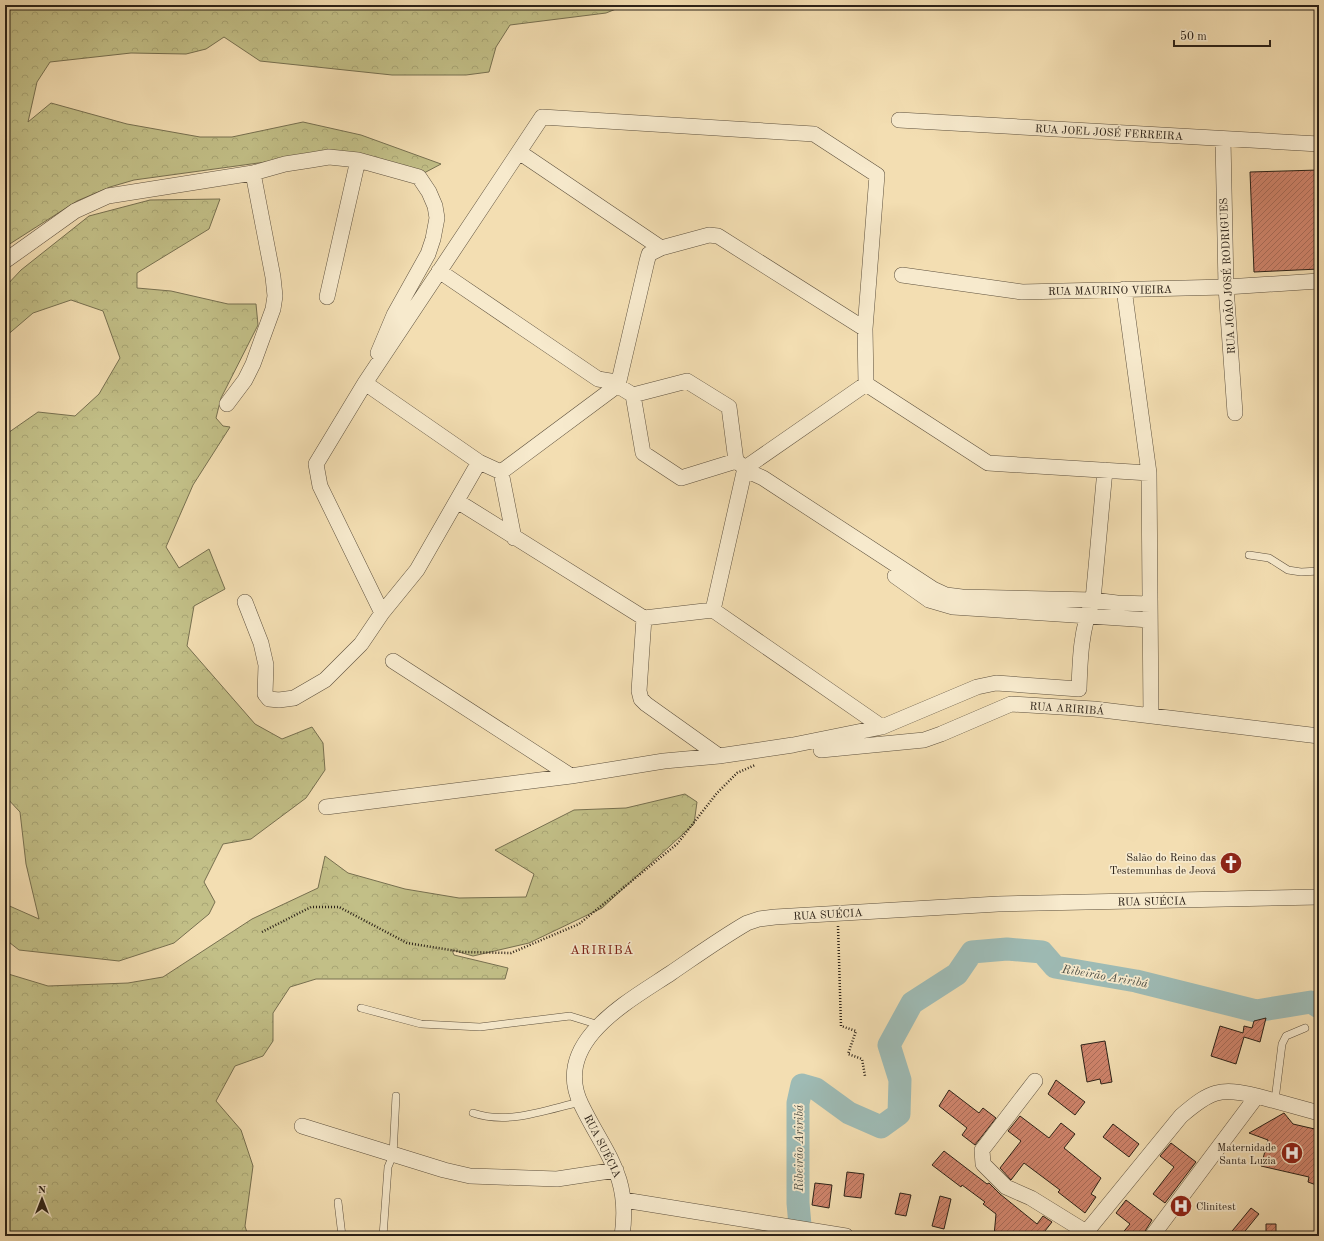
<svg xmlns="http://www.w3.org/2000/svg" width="1324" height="1241" font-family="'Old Standard TT',serif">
	<defs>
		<pattern id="forest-crowns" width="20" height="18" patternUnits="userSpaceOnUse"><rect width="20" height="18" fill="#c2bf87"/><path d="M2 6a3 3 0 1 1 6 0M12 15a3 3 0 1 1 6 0" fill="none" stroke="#a7a474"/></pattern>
		<pattern id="building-hatch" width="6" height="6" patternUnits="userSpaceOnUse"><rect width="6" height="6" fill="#d0856d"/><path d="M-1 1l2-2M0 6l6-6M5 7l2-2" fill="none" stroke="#a96c59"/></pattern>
	</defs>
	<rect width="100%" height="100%" fill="#f3deb2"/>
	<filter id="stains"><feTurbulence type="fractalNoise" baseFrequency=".005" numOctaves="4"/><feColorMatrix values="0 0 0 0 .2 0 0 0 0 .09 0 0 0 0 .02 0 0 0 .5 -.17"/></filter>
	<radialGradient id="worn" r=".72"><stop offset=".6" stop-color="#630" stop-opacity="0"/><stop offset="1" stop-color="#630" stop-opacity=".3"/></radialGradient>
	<!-- forest -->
	<path fill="url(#forest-crowns)" stroke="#777050" d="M5,5H626L606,13L510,25L496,47L489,72L466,75H392L260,61L224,37L206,49L186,54L131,53L50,62L37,82L28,122L51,103L127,124L200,137H232L303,122L361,135L441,164L424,173L339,152L134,180L110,187L77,201L5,247Z
		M220,199L209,229L137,273V288L171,291L228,304H256L258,325L221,398L216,418L223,426L230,427L193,485L166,547L179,568L209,549L225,589L194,606L187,646L255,724L282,739L312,727L323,743L325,770L306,798L251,839L223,844L204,882L215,902L209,914L174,943L119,961L19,950L5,939V904L39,919L26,864L20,812L5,796V435L38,412L75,416L99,394L120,358L103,311L71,300L33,313L5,337V287L21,270L89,216L150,200Z
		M685,794L697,802L694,824L602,908L529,943L473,956L452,950L454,955L508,968L505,979H316L290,987L273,1013V1041L263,1056L235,1066L216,1101L241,1130L253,1166L245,1226L248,1236H5V973L48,986L128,983L163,977L252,919L318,888L325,856L348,873L405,889L459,898L526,897L534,874L495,850L574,810L626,808Z"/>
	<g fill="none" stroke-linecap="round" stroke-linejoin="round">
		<!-- river -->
		<path stroke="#9ebbb5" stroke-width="23" d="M801,1236L798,1203V1103L802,1085L816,1089L849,1113L881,1127L899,1114L900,1080L889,1045L912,1003L957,974L972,952L1007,949L1042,952L1055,967L1136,981L1256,1011L1311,1002L1319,1007"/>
	</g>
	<!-- building -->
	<path fill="url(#building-hatch)" stroke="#2c2218" d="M1319,170V269L1254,272L1250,172Z
		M1266,1018L1260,1042L1244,1037L1236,1064L1211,1056L1220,1026L1243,1033L1244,1026L1252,1028L1254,1021Z
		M1105,1041L1112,1082L1101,1084L1100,1079L1087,1082L1081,1045Z
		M1056,1080L1085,1102L1075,1115L1048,1094Z
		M949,1090L979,1113L983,1108L996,1118L975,1145L962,1135L967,1128L939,1106Z
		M1284,1113L1293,1124L1319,1130V1186L1308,1182L1309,1177L1261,1166L1268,1140L1249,1133Z
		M1020,1116L1049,1138L1061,1123L1075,1134L1064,1148L1101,1178L1091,1194L1096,1197L1085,1213L1058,1192L1060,1190L1024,1163L1011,1180L1000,1168L1021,1141L1008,1131Z
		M1113,1124L1139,1144L1129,1157L1103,1137Z
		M1171,1143L1196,1162L1165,1203L1153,1194L1174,1167L1160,1156Z
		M944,1151L987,1184L989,1183L1000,1194L1037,1224L1043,1216L1052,1222L1041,1236H994L996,1214L983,1204L985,1202L962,1185L961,1187L932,1165Z
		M847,1172L864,1174L861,1198L844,1196Z
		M815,1183L832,1185L829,1208L812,1205Z
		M900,1193L911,1195L906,1216L895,1214Z
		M940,1196L951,1199L944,1229L932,1226Z
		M1126,1200L1152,1220L1142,1236H1120L1130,1224L1116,1213Z
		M1251,1208L1259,1214L1241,1236H1228Z
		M1266,1224H1276V1236H1266Z"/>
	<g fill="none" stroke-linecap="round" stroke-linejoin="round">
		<!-- service casing -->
		<g stroke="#5e513e" stroke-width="8">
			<path id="service" d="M1249,555L1269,558L1288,570L1301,572L1319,571
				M361,1008L421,1024L480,1027L570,1016L599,1025
				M1275,1100L1282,1044L1286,1036L1305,1028
				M473,1113C508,1125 546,1110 580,1102
				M338,1202L342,1236
				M383,1236L388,1167L393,1155L396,1096"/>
		</g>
		<!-- minor casing -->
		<g stroke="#5e513e" stroke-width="16">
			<path id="minor" d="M899,120L1319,144
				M1223,139L1226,287L1235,413
				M519,152L661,248
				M5,261L75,211L108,196L253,173L285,164L311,160L329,157L358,160L419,177L429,192L435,206L437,218L433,239L428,254L394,315L378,353
				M439,271L598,379L610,381L633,395L687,381L729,407L736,461L752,473L763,478L933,589L946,595L962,597L1093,600L1117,603L1150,604
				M902,275L1022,292L1226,287L1319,281
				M1124,289L1149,473L1151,716
				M327,297L358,160
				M365,383L479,462L501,472L514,538
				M866,384L988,463L1149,473
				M633,395L643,453L681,478L736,461
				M227,404L245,380L253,364L273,309L275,296L273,277L253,173
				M501,472L618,385L647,261L649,254L661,248L709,235L718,236L865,329
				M457,501L644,618L639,691L641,699L646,704L719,756
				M895,576L929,600L953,607L1150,620
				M245,602L261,643L266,665L265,694L269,699L279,700L294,698L325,680L361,644L382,613L417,570L479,462
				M713,610L882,727
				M382,613L320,486L316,464L365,383L542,117L814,134L877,175L865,329L866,384
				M644,618L713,610L745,468L866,384
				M393,661L571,776
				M821,750L924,740L941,734L1011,704L1094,709L1319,736
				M326,807L571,776L664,761L719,756L793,745L882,727L977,687L996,683L1079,689C1080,658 1081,629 1093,600L1105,470
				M1035,1081L982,1150L983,1164L1006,1187L1031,1198L1086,1232
				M302,1126L444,1170L470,1176L557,1179L616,1170
				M624,1200L846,1236
				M622,1236C631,1175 605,1154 581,1104C551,1042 629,1001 671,973C696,956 721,938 747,923L759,919L775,917L998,904L1319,897
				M1083,1236L1181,1116C1210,1091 1219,1087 1257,1096
				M1152,1236L1257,1096L1319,1113"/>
		</g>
		<!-- path -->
		<path stroke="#2c2218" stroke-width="2.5" stroke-dasharray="1 2" stroke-linecap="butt" d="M838,926L841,1026L856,1031L848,1054L862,1059L865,1076
			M262,932L311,907H339L407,943L463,952L511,953L579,924L677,844L717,793L737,773L755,765"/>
		<!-- service -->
		<use href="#service" stroke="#f7eacd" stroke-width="7"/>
		<!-- minor -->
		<use href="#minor" stroke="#f7eacd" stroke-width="15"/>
	</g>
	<!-- icons -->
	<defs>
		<g id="church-disc" transform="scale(1.15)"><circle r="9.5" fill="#8f2418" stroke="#f7eacd"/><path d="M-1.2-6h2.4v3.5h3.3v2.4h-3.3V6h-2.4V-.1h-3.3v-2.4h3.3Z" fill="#fff"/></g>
		<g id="hospital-disc" transform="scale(1.15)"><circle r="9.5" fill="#8f2418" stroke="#f7eacd"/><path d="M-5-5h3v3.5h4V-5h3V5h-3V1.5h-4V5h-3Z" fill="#fff"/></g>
	</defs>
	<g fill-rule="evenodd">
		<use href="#church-disc" x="1231" y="863"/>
		<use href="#hospital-disc" x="1292" y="1153"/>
		<use href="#hospital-disc" x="1181" y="1206"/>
	</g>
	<g text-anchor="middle" stroke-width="3.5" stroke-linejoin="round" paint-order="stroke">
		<!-- street labels -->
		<g font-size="11" fill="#2c2218" stroke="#f7eacd">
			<text transform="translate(1109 132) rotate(3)" y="4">RUA JOEL JOSÉ FERREIRA</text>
			<text transform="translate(1227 276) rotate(-93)" y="4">RUA JOÃO JOSÉ RODRIGUES</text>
			<text transform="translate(1110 290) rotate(-1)" y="4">RUA MAURINO VIEIRA</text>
			<text transform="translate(1067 708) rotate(4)" y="4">RUA ARIRIBÁ</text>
			<text transform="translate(1152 901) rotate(-1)" y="4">RUA SUÉCIA</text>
			<text transform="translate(828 914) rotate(-3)" y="4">RUA SUÉCIA</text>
			<text transform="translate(603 1146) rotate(63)" y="4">RUA SUÉCIA</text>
		</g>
		<!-- poi labels -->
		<g font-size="11" fill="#2c2218" stroke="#f7eacd" text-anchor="end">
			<text x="1216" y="861">Salão do Reino das<tspan x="1216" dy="13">Testemunhas de Jeová</tspan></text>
			<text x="1276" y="1151">Maternidade<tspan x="1276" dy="13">Santa Luzia</tspan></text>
			<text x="1196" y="1210" text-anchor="start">Clinitest</text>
		</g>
		<!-- water labels -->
		<g font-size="12" font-style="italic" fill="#4e5047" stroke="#f7eacd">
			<text transform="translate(1105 976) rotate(10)" y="4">Ribeirão Ariribá</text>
			<text transform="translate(799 1148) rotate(-90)" y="4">Ribeirão Ariribá</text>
		</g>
		<!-- quarter labels -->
		<g font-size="13" letter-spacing="1" fill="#7a1f14" stroke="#f7eacd">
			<text x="602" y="954">ARIRIBÁ</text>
		</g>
	</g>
	<!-- margin -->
	<rect width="1324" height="1241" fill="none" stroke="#f3deb2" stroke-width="20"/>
	<rect x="6" y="6" width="1312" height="1229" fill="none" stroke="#2c2218" stroke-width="2"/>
	<rect x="10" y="10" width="1304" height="1221" fill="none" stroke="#2c2218"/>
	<!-- north arrow -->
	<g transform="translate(42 1199)" stroke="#f7eacd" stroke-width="3" paint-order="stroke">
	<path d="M0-3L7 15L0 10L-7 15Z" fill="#2c2218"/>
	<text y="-6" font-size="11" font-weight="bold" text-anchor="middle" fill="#2c2218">N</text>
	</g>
	<!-- scale -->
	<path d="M1174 40v6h96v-6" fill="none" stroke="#2c2218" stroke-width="2"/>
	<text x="1180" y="40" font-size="12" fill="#2c2218" stroke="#f7eacd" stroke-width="3" paint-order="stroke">50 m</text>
	<rect width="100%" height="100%" filter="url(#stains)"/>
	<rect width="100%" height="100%" fill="url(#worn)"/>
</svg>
